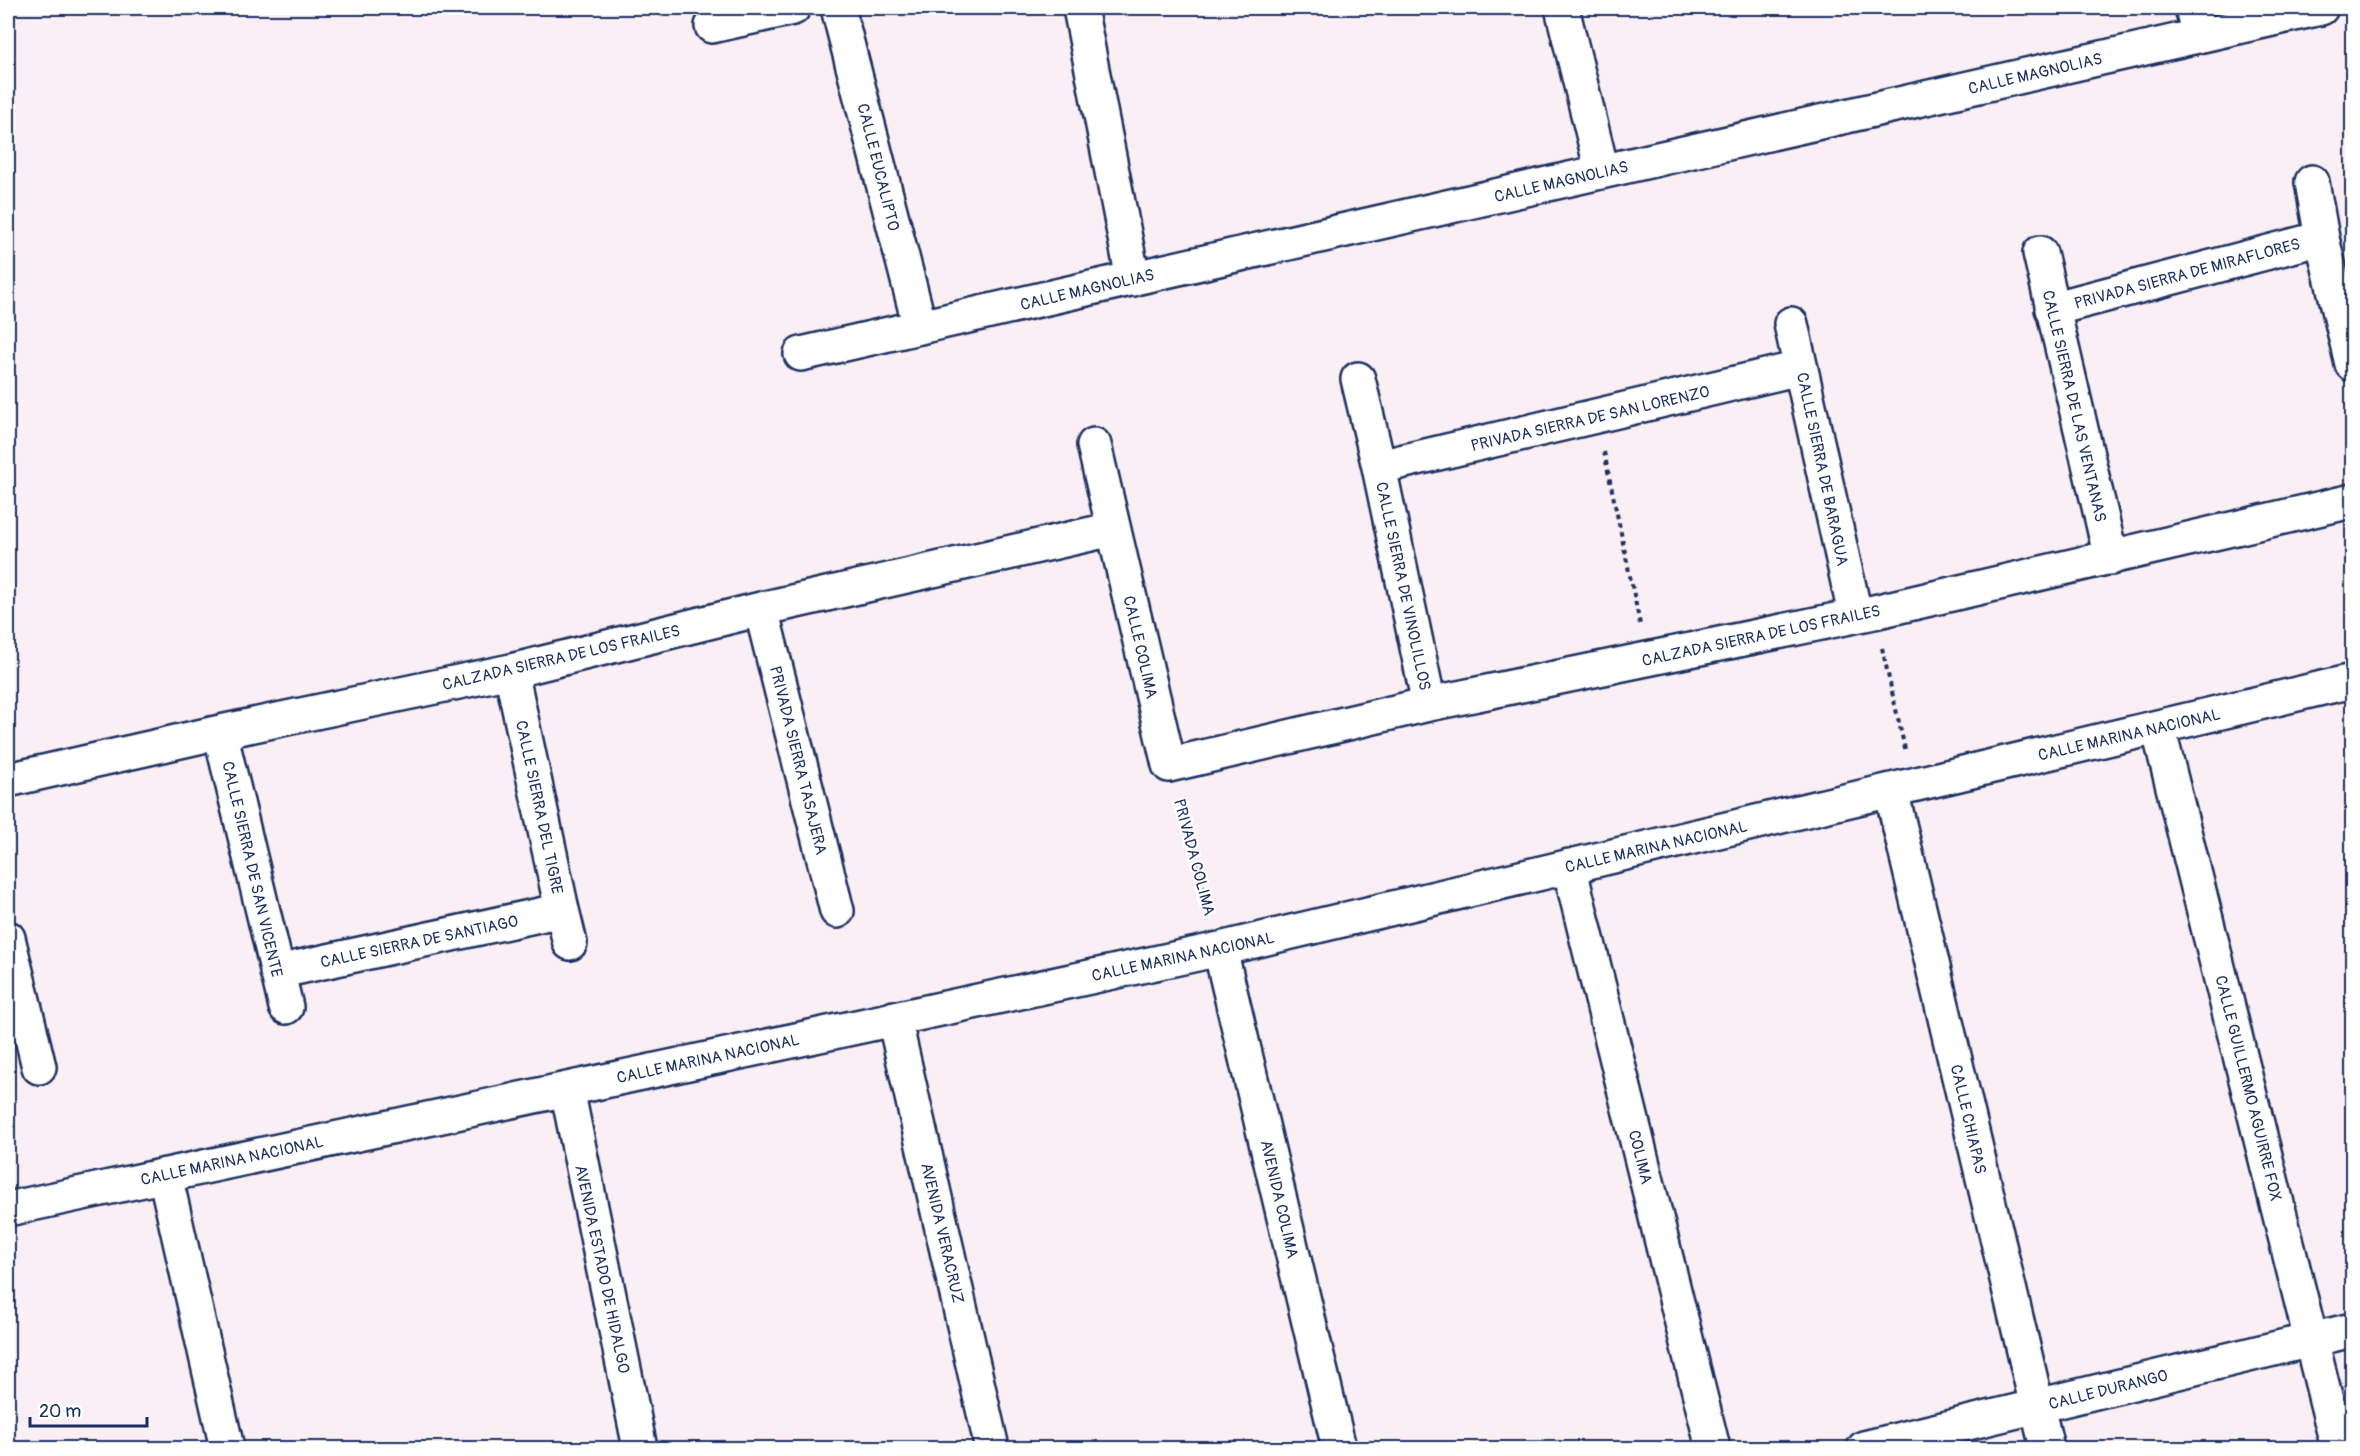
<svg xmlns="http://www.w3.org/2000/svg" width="2360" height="1456" font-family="Pangolin,sans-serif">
	<rect width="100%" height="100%" fill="#faeff4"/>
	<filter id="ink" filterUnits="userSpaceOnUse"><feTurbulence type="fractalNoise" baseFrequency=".0167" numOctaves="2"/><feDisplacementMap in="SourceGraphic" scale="12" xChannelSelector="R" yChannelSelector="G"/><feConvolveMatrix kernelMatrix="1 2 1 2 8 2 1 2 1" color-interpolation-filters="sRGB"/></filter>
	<g filter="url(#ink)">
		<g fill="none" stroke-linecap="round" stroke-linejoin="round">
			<!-- street casing -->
			<g stroke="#1b2f5e" stroke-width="38">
				<path id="street" d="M838,8L920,327
					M1080,8L1133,279
					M1562,8L1602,171
					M2192,8L2199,35
					M712,26L793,8
					M2312,182L2322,238L2352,364
					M2040,253L2111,558
					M2052,309L2322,238
					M1791,324L1855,614
					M801,354L2321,8
					M1358,379L1379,467L1429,704
					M1094,445L1169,765L1429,704L1874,612L2352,501
					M1379,467L1800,368
					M761,609L837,911
					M511,671L562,910L570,943
					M2158,727L2338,1448
					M220,732L286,1007
					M8,780L220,732L511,671L761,609L1113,529
					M1891,790L2047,1448
					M1569,866L1713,1448
					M8,938L39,1067
					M1220,949L1339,1448
					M277,972L562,910
					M894,1018L992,1448
					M567,1089L640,1448
					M165,1175L227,1448
					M8,1209L1220,949L2352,681
					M1864,1448L2352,1330"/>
			</g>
			<!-- path -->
			<path stroke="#1b2f5e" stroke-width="4" stroke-dasharray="4.5 4.5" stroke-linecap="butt" d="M1604,452L1640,624
				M1882,648L1905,749
				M1179,800L1211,914"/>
			<!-- street -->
			<use href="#street" stroke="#fff" stroke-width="33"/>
		</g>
	</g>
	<g text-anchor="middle" stroke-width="5" stroke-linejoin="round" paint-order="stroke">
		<!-- street labels -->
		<g font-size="16" fill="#1b2f5e" stroke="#fff">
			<text transform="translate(2035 73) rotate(-13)" y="6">CALLE MAGNOLIAS</text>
			<text transform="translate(879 167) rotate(76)" y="6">CALLE EUCALIPTO</text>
			<text transform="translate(1561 181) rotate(-13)" y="6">CALLE MAGNOLIAS</text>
			<text transform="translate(2187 273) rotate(-15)" y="6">PRIVADA SIERRA DE MIRAFLORES</text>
			<text transform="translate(1087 289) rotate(-13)" y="6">CALLE MAGNOLIAS</text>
			<text transform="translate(2075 406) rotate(77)" y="6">CALLE SIERRA DE LAS VENTANAS</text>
			<text transform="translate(1590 418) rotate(-13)" y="6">PRIVADA SIERRA DE SAN LORENZO</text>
			<text transform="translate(1823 469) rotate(78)" y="6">CALLE SIERRA DE BARAGUA</text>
			<text transform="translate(1404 586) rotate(78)" y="6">CALLE SIERRA DE VINOLILLOS</text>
			<text transform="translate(1761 635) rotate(-12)" y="6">CALZADA SIERRA DE LOS FRAILES</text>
			<text transform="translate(1141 647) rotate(77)" y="6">CALLE COLIMA</text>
			<text transform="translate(561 657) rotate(-13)" y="6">CALZADA SIERRA DE LOS FRAILES</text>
			<text transform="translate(2129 734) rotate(-13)" y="6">CALLE MARINA NACIONAL</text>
			<text transform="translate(799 760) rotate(76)" y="6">PRIVADA SIERRA TASAJERA</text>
			<text transform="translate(540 807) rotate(78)" y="6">CALLE SIERRA DEL TIGRE</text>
			<text transform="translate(1656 846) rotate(-13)" y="6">CALLE MARINA NACIONAL</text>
			<text transform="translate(1195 857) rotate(75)" y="6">PRIVADA COLIMA</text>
			<text transform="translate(253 869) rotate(77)" y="6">CALLE SIERRA DE SAN VICENTE</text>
			<text transform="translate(419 941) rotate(-12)" y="6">CALLE SIERRA DE SANTIAGO</text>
			<text transform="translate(1183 956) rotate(-12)" y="6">CALLE MARINA NACIONAL</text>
			<text transform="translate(708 1058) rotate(-12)" y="6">CALLE MARINA NACIONAL</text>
			<text transform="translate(2249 1088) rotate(76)" y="6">CALLE GUILLERMO AGUIRRE FOX</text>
			<text transform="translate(1969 1119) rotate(77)" y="6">CALLE CHIAPAS</text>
			<text transform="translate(1641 1157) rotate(76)" y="6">COLIMA</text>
			<text transform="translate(232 1160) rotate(-12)" y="6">CALLE MARINA NACIONAL</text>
			<text transform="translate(1280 1199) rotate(77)" y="6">AVENIDA COLIMA</text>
			<text transform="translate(943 1233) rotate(77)" y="6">AVENIDA VERACRUZ</text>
			<text transform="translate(603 1269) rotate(78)" y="6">AVENIDA ESTADO DE HIDALGO</text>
			<text transform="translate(2108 1389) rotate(-14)" y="6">CALLE DURANGO</text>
		</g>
	</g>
	<!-- margin -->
	<rect width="2360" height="1456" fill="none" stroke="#fff" stroke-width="30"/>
	<rect x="15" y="15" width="2330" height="1426" fill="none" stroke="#1b2f5e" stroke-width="2" filter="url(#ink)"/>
	<!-- scale -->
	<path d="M30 1417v9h117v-9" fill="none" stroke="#1b2f5e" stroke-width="3"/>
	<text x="39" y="1417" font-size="18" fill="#1b2f5e" stroke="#ffffff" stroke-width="4.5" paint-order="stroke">20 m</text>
</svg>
